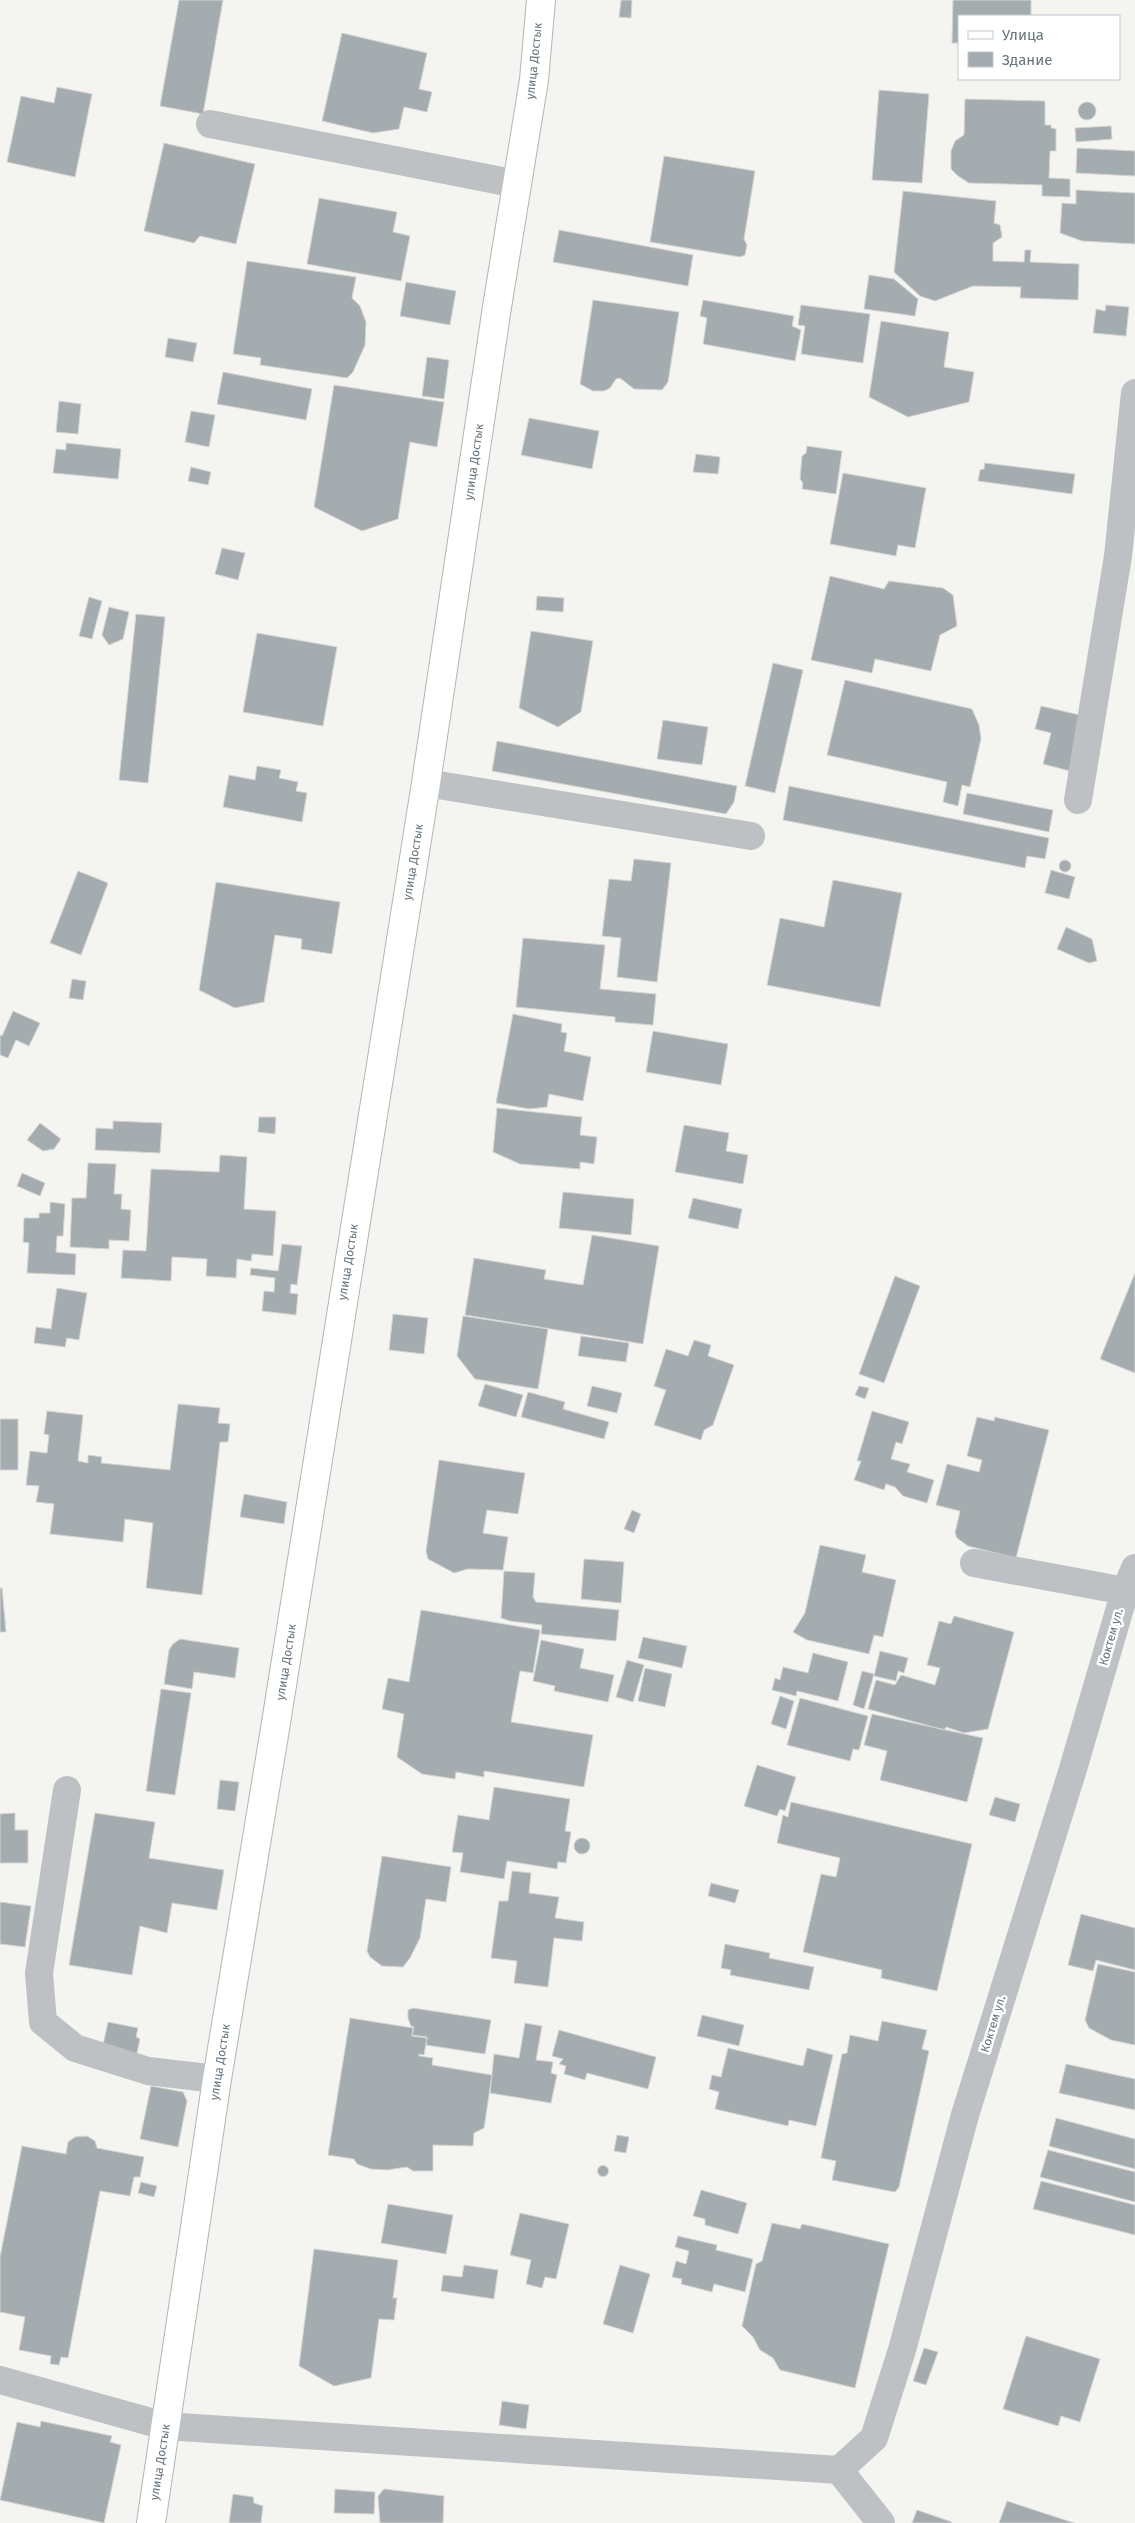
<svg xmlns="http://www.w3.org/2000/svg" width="1135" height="2523" font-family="'Fira Sans',sans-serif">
	<rect width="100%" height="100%" fill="#f4f4f0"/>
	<!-- building -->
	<path fill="#a4acb0" stroke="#d5d5d3" d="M179,0H223L203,114L160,106Z
		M621,0H632L631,18L619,17Z
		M953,0H1031V16H959V43H952Z
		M342,33L427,53L419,89L432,92L427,112L404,107L399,129L373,133L322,121Z
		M57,87L92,94L75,177L7,162L21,96L54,103Z
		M879,90L929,94L922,183L872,180Z
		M965,99L1045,101V125H1051V128L1056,129V151H1050L1049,178L1070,179V197L1042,196V185L969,183L958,176L951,169V151L955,141L964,135Z
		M1078 111a9 9 0 1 1 18 0a9 9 0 1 1-18 0Z
		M1111,126L1112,139L1076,142L1075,128Z
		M164,143L255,164L236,244L200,236L194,243L144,231Z
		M1077,148L1135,151V176L1076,173Z
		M664,156L755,171L744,239L747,245L745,255L740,257L650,242Z
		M1076,190L1135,193V244L1082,241L1060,233L1062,203L1076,204Z
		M903,191L996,201L994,223L1000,225L1002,237L993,243V261L1024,262L1025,250H1031L1030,262L1079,264L1078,300L1020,298L1021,287L973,286L935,301L920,296L894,272Z
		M319,198L397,212L393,232L410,236L401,281L307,264Z
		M559,230L693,255L688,286L553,262Z
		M247,261L356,277L352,298L360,306L366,322L365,345L353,372L347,378L260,365L261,358L233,354Z
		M869,275L894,279L918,299L915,316L864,309Z
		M406,282L456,291L450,325L400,316Z
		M593,300L679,312L668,382L662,390L634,389L620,378L616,379L610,388L604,391H593L580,384Z
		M703,300L794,316L792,326L801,330L795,361L703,344L707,318L700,316Z
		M801,305L870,314L863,363L801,354L805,326L798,325Z
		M1106,305L1129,307L1126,336L1093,333L1096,309L1105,311Z
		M881,321L949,332L944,367L974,372L969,402L908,417L869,397Z
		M168,338L197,343L193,362L165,357Z
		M427,357L449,360L444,399L422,396Z
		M223,372L312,389L306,420L217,404Z
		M334,385L444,402L437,447L410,442L398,519L362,531L314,507Z
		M59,401L81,404L78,434L56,432Z
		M191,411L215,415L209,447L185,442Z
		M529,418L599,431L592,469L521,455Z
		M66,443L121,449L118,479L53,473L56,449L66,450Z
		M807,446L842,451L836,494L802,489L803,483L800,479L802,456L806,453Z
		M696,454L720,457L718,474L693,472Z
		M985,463L1075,474L1072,494L978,481L980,470L984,469Z
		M191,467L211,472L208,485L188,481Z
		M843,473L926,488L915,548L898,545L896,556L830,544Z
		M222,548L245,553L238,580L215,574Z
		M830,576L884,589L889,581L943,588L953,595L957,626L940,635L931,671L875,659L872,673L811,660Z
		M537,596L564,598L563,612L536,610Z
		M89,597L102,601L92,639L79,636Z
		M109,607L129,612L123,639L109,645L102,635Z
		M136,614L165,617L148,783L119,780Z
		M531,631L593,641L581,712L558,727L519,708Z
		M257,633L337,647L323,726L243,712Z
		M773,663L803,670L775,793L745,786Z
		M845,680L972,709L979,725L981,739L970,787L962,785L958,806L943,802L947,782L827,755Z
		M1041,706L1084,716L1070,771L1043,764L1051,733L1035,729Z
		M663,720L708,727L702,765L657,759Z
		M497,741L737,786L734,802L726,814L492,771Z
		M257,766L281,770L279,778L298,782L296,791L307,793L302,822L223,807L229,775L255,780Z
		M789,786L1049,838L1045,859L1027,856L1025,868L783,820Z
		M967,793L1053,810L1049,832L963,814Z
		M634,859L671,863L657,982L617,977L621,938L602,936L609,879L631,881Z
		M1059 866a6 6 0 1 1 12 0a6 6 0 1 1-12 0Z
		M1051,870L1075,877L1069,899L1045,893Z
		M78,871L108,883L81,955L50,943Z
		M833,880L902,893L880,1007L767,985L780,918L824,927Z
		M216,882L340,902L332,954L301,949L302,939L275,935L264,1002L235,1008L199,990Z
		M1066,927L1092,939L1097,961L1089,963L1057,949Z
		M523,938L605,945L600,989L656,994L653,1025L615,1022V1017L516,1007Z
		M72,979L86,981L83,1000L69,998Z
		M13,1011L40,1023L29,1046L16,1040L8,1058L0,1055V1035L2,1036Z
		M513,1014L562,1024L561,1032L567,1033L564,1051L591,1057L583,1101L549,1094L547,1107L529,1109L496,1103Z
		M653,1031L728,1044L721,1085L646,1072Z
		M497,1108L582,1117L580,1135L597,1137L594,1164L580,1162V1169L520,1164L493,1152Z
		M259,1117H276L275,1134L258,1132Z
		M113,1121L162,1123L160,1153L95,1150L96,1128L113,1129Z
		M40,1123L61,1139L54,1149L43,1151L27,1140Z
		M684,1125L729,1133L726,1151L748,1155L743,1184L675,1172Z
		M220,1155L247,1157L244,1209L276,1211L273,1256L252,1254L251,1261L237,1259L236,1278L206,1276L207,1259L172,1257L171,1281L121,1278L123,1250L146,1251L151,1169L219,1172Z
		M88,1163L116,1164L114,1194H122L121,1209L131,1210L129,1241L109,1240V1249L70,1247L72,1198H86Z
		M22,1173L45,1183L40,1196L17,1186Z
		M563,1192L634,1199L631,1235L559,1228Z
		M693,1198L742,1209L738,1229L688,1218Z
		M50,1202L65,1204L63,1236H57L56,1252L76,1254L75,1275L27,1273L29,1243L23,1242L24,1218H39V1213H50Z
		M592,1235L659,1246L643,1344L465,1315L474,1258L546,1270L544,1279L583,1285Z
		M282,1244L302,1246L297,1285L291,1284L290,1293L298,1294L296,1315L262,1311L264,1291L274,1292L275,1278L250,1275L251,1268L278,1271Z
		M1135,1273V1373L1100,1359Z
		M895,1276L920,1286L884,1383L859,1374Z
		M57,1288L87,1293L79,1340L67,1338L65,1347L34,1343L36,1327L51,1329Z
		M393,1314L428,1318L424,1354L389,1350Z
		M463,1316L548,1329L538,1389L475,1379L457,1356Z
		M581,1336L629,1343L626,1362L578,1356Z
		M694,1340L711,1345L708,1356L734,1365L713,1425L704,1430L701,1440L654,1425L666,1390L654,1386L666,1349L688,1356Z
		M485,1384L523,1395L516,1417L478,1406Z
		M592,1386L622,1393L617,1413L587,1406Z
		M859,1386L869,1388L865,1399L855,1395Z
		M528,1392L565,1402L563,1409L609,1422L604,1439L521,1417Z
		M178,1404L220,1408L218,1423L230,1424L228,1442H220L202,1595L146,1588L153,1523L125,1519L123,1542L50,1534L54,1504L36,1502L39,1486L26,1485L30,1451L47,1453L49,1435L44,1434L47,1411L83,1415L78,1461L88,1463V1455L102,1457L101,1463L170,1470Z
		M872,1411L909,1422L902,1444L896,1442L891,1459L910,1464L907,1472L934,1480L927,1503L903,1496L895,1487L886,1484L884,1490L854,1480L861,1461H857Z
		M977,1417L994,1421L995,1417L1049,1430L1016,1558L968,1546L957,1538L955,1533L960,1511L936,1505L947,1464L979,1472L982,1460L967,1456Z
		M0,1419H18V1470H0Z
		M439,1460L525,1473L518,1514L487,1510L483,1533L508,1537L503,1570L468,1569L454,1573L428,1559L426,1551Z
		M244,1494L287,1502L284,1524L240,1517Z
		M632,1510L641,1514L634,1533L624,1529Z
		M820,1545L866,1555L862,1572L896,1580L883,1637L874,1635L869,1654L807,1640L793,1632L805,1613Z
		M584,1559L624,1562L621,1603L581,1599Z
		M504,1571L535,1573L533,1597L536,1602L619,1610L616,1641L541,1634L542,1625L510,1621L501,1618Z
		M0,1588H2L6,1632H0Z
		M421,1610L540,1630L533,1673L520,1671L511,1722L593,1735L584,1787L484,1771V1777L456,1772L455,1779L422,1774L397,1757L404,1714L382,1709L388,1678L409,1682Z
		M954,1616L1014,1632L988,1729L964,1733L946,1727L944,1730L868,1709L876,1680L895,1685L901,1675L935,1685L940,1668L927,1665L939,1621L951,1624Z
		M643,1637L687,1646L682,1668L638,1658Z
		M180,1639L239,1648L235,1678L194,1672L192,1689L164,1684L169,1650L173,1644Z
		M541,1640L584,1649L580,1668L614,1675L608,1702L554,1691L555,1686L533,1681Z
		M880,1651L908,1658L904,1673L898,1671L896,1681L874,1676Z
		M813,1653L848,1662L838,1701L797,1691L796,1696L772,1690L775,1678L780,1680L783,1667L808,1673Z
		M627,1660L644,1665L633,1702L616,1697Z
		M645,1668L672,1674L665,1707L638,1701Z
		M862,1671L874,1674L864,1709L853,1705Z
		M161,1689L191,1693L175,1795L146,1791Z
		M780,1696L794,1701L786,1729L771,1724Z
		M800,1698L868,1716L859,1750L853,1749L850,1761L787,1745Z
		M872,1714L983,1738L967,1802L880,1780L887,1751L864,1745Z
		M757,1765L796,1777L785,1811L780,1809L777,1816L744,1806Z
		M220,1780L239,1782L235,1811L217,1809Z
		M494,1787L570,1799L565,1831L571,1832L566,1863L558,1862L557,1869L507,1861L504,1879L460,1872L463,1853L452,1852L458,1815L489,1820Z
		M995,1797L1020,1804L1015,1822L989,1815Z
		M791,1802L972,1844L937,1991L881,1978L882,1970L803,1952L821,1874L836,1877L840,1858L777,1843L783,1815L788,1817Z
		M15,1813V1830H28V1863H0V1814Z
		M95,1813L155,1822L149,1858L224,1870L217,1910L172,1903L167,1933L140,1926L132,1975L69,1965Z
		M574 1846a8 8 0 1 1 16 0a8 8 0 1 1-16 0Z
		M382,1856L451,1867L446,1902L426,1899L420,1938L410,1958L403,1967L382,1966L370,1957L367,1951Z
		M512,1871L531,1873L529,1893L559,1897L555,1918L584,1922L582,1941L554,1938L548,1987L514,1983L517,1961L491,1958L499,1901H508Z
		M711,1883L739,1890L735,1903L708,1896Z
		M0,1902L31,1906L25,1947L0,1944Z
		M1081,1914L1135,1928V1970L1096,1960L1093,1971L1068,1965Z
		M725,1944L770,1953L769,1958L814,1967L809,1990L730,1975L731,1970L721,1968Z
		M1098,1964L1135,1972V2045L1111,2040L1089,2028L1085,2020Z
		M413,2008L491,2020L485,2054L426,2045L427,2037L412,2035L414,2027L411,2026L408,2018V2010Z
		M702,2015L744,2025L739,2046L697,2036Z
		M350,2018L413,2028L412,2036L427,2038L424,2055L419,2054V2056L433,2058L432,2065L492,2075L484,2128L474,2133L473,2146L433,2145V2171H413L407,2167L387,2170L371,2169L357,2164L354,2159L328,2155Z
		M882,2021L927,2030L922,2049L929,2051L899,2187L895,2192L832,2180L836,2161L821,2158L842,2054L847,2053L850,2035L878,2041Z
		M108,2022L138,2028L136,2037L140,2039L136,2057L103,2045Z
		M525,2023L542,2026L536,2060L553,2062L551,2073L557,2075L551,2103L490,2093L494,2054L519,2058Z
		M559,2030L656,2057L648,2089L587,2073L585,2080L564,2074L566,2066L559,2064L563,2059L552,2056Z
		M728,2048L803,2066L807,2048L833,2055L816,2126L789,2120L788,2126L715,2109L719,2092L709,2089L712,2075L721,2077Z
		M1066,2064L1135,2079V2110L1059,2093Z
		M151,2086L183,2092L187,2101L178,2147L140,2139Z
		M1056,2118L1135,2139V2169L1049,2146Z
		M617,2135L629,2137L626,2153L614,2151Z
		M87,2136L95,2141L97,2148L144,2157L140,2177H134L130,2196L100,2191L68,2358L61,2357L59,2365L50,2364L51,2356L19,2350L25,2317L0,2312V2257L22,2146L66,2154L68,2142L75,2137Z
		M1048,2150L1135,2172V2202L1040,2177Z
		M597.5 2171a5.5 5.5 0 1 1 11 0a5.5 5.5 0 1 1-11 0Z
		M1041,2181L1135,2205V2235L1033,2209Z
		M141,2182L157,2186L154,2197L138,2193Z
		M701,2190L747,2203L738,2234L705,2225V2219L693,2216Z
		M388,2204L453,2215L446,2254L381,2243Z
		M520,2213L569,2224L556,2279L545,2277L542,2288L526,2284L531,2260L510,2255Z
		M772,2223L800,2229L802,2224L889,2244L855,2388L780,2370L773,2358L760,2350L753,2337L742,2326L756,2264L762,2261Z
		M678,2236L717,2245L716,2250L753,2259L745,2292L714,2284L712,2292L681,2284L682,2279L672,2277L676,2261L686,2264L689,2251L675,2247Z
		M314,2249L398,2260L393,2298H397L394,2320L379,2319L371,2378L334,2386L299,2366Z
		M464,2265L498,2270L494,2299L441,2291L443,2275L462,2277Z
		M620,2265L650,2274L633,2333L603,2324Z
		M1026,2336L1100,2359L1080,2422L1061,2416L1058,2426L1003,2409Z
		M924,2348L938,2352L926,2385L913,2381Z
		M502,2401L529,2405L526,2429L499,2425Z
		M41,2421L112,2436L110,2442L121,2445L104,2523L0,2500L17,2422L40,2427Z
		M335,2489L375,2492L374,2514L334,2513Z
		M384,2489L444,2496L443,2523H380L378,2496Z
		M233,2494L253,2497L254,2503L263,2506L261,2523H229Z
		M1007,2501L1074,2523H999Z
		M917,2510L952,2522L951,2523H912Z"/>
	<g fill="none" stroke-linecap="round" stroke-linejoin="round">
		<!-- secondary casing -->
		<g stroke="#b0b5b8" stroke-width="30">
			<path id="secondary" d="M151,2523L217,2079L275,1729L426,783L497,307L534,80L541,0"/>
		</g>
		<!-- minor -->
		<path stroke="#bdc1c4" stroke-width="28" d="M210,124L517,184
			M426,783L751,836
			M1078,800L1118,556L1135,393
			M974,1563L1125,1591
			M67,1790L39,1973L43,2022L75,2048L148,2071L217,2079
			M0,2380L165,2426L839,2470L881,2523
			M839,2470L874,2438L902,2350L965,2115L1073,1769L1125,1591L1135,1568"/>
		<!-- secondary -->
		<use href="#secondary" stroke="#fff" stroke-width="28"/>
	</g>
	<g text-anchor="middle" stroke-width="5" stroke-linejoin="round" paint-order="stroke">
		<!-- street labels -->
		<g font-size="12" fill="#66747e" stroke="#fff">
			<text transform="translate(534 61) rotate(-84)" y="4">улица Достык</text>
			<text transform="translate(474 462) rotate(-82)" y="4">улица Достык</text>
			<text transform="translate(413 862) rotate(-81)" y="4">улица Достык</text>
			<text transform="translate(348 1262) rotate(-81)" y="4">улица Достык</text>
			<text transform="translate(1111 1637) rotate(-74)" y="4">Коктем ул.</text>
			<text transform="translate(286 1662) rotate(-81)" y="4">улица Достык</text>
			<text transform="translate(993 2024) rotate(-73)" y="4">Коктем ул.</text>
			<text transform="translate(220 2062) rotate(-81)" y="4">улица Достык</text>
			<text transform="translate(160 2462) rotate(-81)" y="4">улица Достык</text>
		</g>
	</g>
	<!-- legend -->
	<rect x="958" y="15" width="162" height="65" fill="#ffffff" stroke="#c2c7cb"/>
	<rect x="968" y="31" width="25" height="8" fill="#ffffff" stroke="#c2c7cb"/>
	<text x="1002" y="40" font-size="15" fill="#66747e">Улица</text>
	<rect x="968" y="52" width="25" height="15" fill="#a4acb0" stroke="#c2c7cb"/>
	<text x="1002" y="65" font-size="15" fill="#66747e">Здание</text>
</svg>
